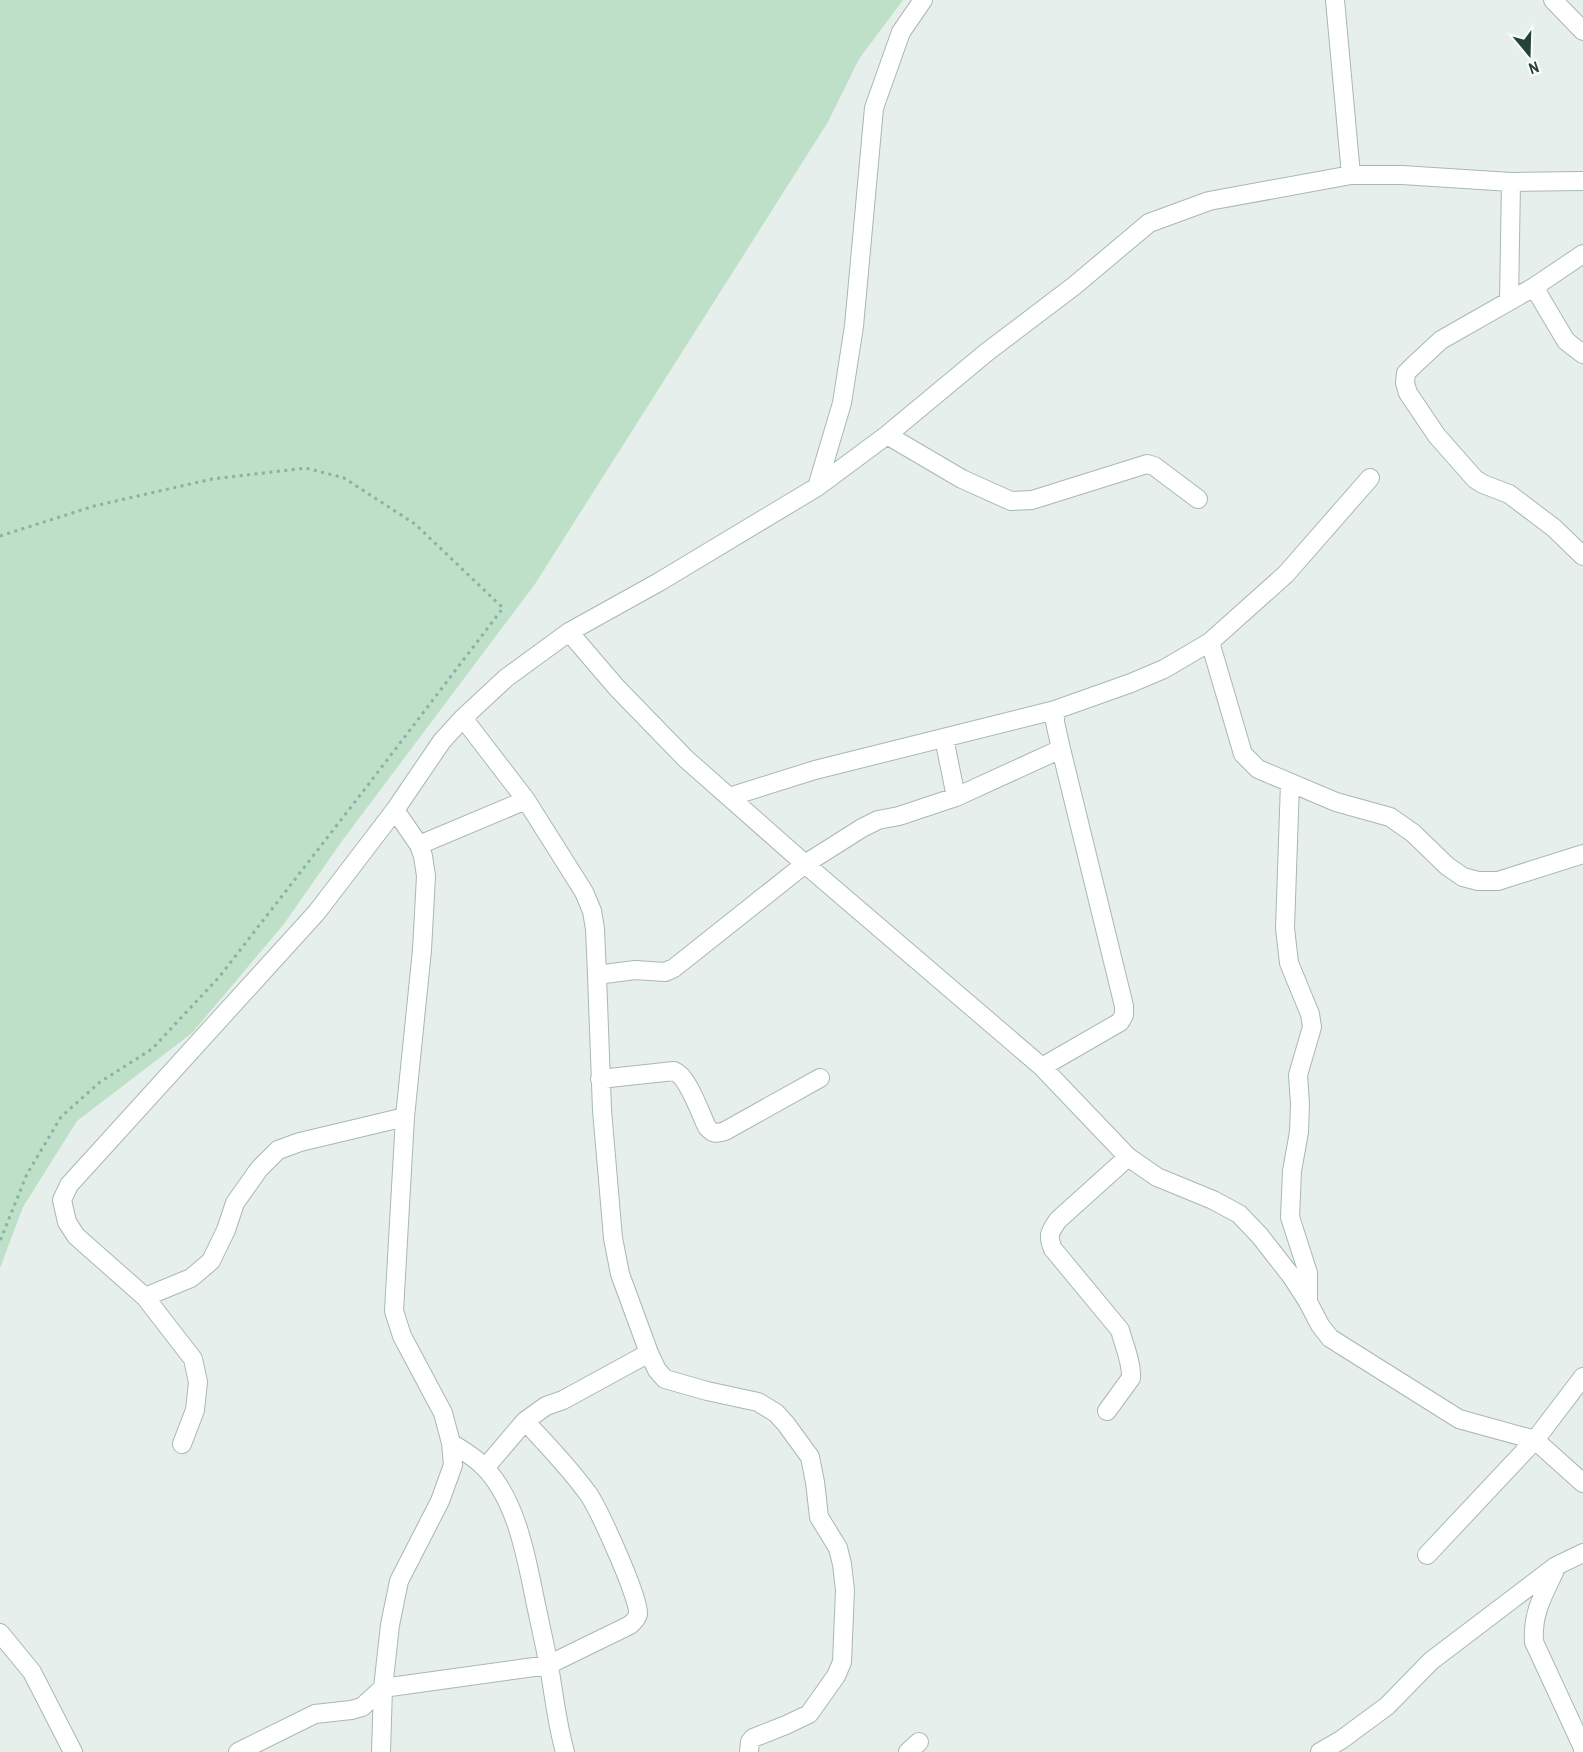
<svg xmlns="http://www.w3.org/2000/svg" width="1583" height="1752" font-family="'Archivo Narrow',sans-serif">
	<rect width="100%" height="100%" fill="#e6efeb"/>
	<!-- green -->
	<path fill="#bfe0c8" d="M0,0H903L859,59L828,122L535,584L342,841L284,924L192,1033L77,1121L23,1207L0,1268Z"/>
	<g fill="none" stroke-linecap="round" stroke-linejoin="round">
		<!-- minor casing -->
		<g stroke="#a8b8b2" stroke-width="20">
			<path id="minor" d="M1335,0L1351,175
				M1553,0L1583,31
				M1583,254L1534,287L1566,341L1583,354
				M1534,287L1441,340L1413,366L1406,373L1405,383L1408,393L1437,436L1475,479L1483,484L1509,494L1554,528L1583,556
				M1509,301L1511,182
				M887,435L962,479L1011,501L1032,500L1147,464L1154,466L1198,499
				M817,487L842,403L854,326L874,108L901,32L923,0
				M569,632L617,688L686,759L805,864L1042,1067L1128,1157L1157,1177L1213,1200L1239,1214L1260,1236L1292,1277L1308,1302L1320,1325L1330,1338L1459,1419L1535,1440L1583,1483
				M1210,642L1243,754L1258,769L1336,802L1390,817L1413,833L1447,866L1463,877L1478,881H1498L1583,854
				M463,718L526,800L584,892L592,911L595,929L597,975L602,1110L613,1238L620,1274L649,1353L657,1370L665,1379L707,1391L758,1402L776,1413L786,1424L810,1457L815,1482L819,1517L838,1548L842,1564L845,1590L842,1662L836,1676L809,1714L786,1725L753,1738L750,1742L749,1752
				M944,738L956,797
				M1290,783L1285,928L1289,963L1310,1014L1312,1027L1298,1075L1300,1104L1299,1132L1292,1171L1290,1217L1308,1273V1302
				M729,797L815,770L1055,710L1131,683L1164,669L1210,642L1286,574L1370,478
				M419,845L526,800
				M597,975L635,970L665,972L674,968L805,864L862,828L878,820L899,816L956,797L1061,749L1055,722V710
				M1042,1067L1120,1022L1124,1015V1006L1061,749
				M600,1079L674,1071C688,1076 700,1113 707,1127C713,1134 716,1134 725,1131L820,1078
				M145,1297L191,1278L211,1261L226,1230L235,1203L259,1169L278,1150L300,1142L405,1117
				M1107,1411L1131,1378C1132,1363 1124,1345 1120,1330L1053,1249C1047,1235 1050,1232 1058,1220L1128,1157
				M451,1443C462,1450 475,1457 484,1467C514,1497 525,1550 533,1590C538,1615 544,1641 549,1666C554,1695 557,1724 565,1752
				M182,1444L195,1410L198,1382L193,1359L145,1297L76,1236L67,1222L62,1200L69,1185L317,912L395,810L442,741L463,718L506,678L569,632L659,582L817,487L887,435L987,352L1074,286L1149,223L1209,201L1351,175H1402L1511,182L1583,181
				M485,1468L525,1421L546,1406L563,1400L649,1353
				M1427,1555L1535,1440L1583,1377
				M1556,1568C1544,1594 1532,1612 1534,1642L1583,1748V1752
				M0,1633L32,1672L73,1752
				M238,1752L315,1714L351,1710L362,1707L383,1688L548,1665L630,1625C633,1622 637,1619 638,1614C640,1599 599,1510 589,1495C570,1468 547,1445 525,1421
				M381,1752L383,1688L390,1625L399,1581L440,1501L453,1465L451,1443L443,1413L402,1336L394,1311L405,1117L422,950L426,876L423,856L419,845L395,810
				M908,1752L919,1742
				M1320,1752L1341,1740L1387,1706L1431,1661L1556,1566L1583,1553"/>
		</g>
		<!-- path -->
		<path stroke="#86b3a5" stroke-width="3" stroke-dasharray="3 4.5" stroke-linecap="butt" d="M0,536L94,506L212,479L306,468L344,478L415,524L503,608L368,785L220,976L152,1049L100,1082L61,1117L27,1174L0,1241"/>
		<!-- minor -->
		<use href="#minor" stroke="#fff" stroke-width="18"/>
	</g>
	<!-- north arrow -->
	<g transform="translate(1529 54) rotate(161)" stroke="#f7fbf9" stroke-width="4.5" paint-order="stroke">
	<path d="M0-4.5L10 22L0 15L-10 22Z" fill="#24423a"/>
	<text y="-9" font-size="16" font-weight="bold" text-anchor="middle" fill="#24423a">N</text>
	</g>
</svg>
